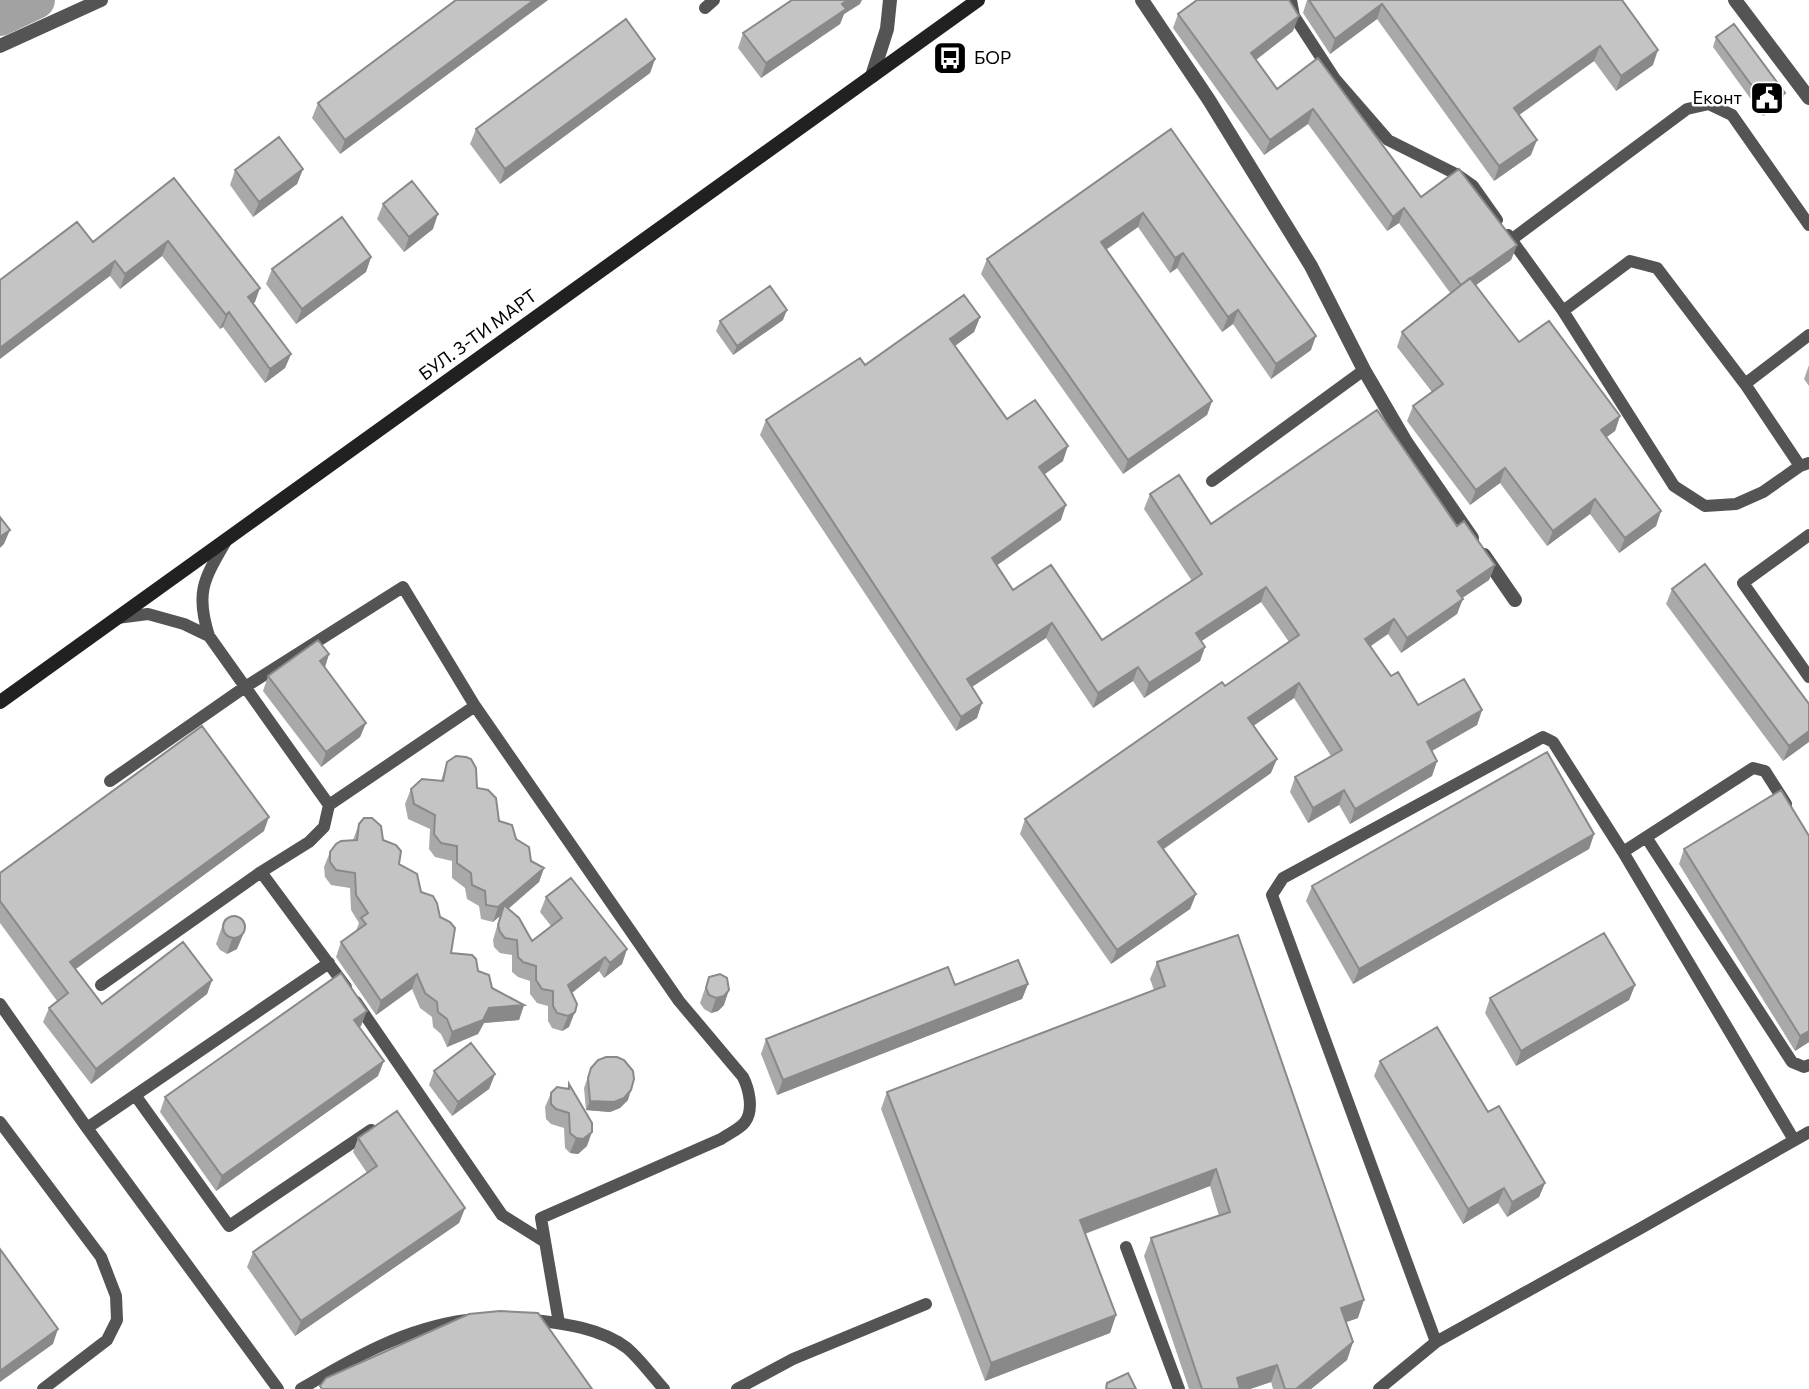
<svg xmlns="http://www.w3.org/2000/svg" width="1809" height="1389" font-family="Commissioner,sans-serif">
	<rect width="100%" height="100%" fill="#fff"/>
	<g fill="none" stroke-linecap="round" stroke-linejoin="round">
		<!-- river -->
		<path stroke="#a2a2a2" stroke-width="38" d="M0,17L36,0"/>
		<!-- service -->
		<path stroke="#545454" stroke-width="12" d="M1291,0L1294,16L1335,79L1388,140L1456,174L1473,186L1497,220
			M705,8L714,0
			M1508,235L1563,311L1674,486L1705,506L1736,504L1763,492L1800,466L1809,463
			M1511,240L1687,109L1709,104L1732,115L1809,225
			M1563,311L1630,261L1657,268L1745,384L1809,335
			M1745,384L1800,466
			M1212,481L1364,370
			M1809,535L1743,583L1809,677
			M117,618L148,614L184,624L209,636C195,592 204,579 226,541
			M475,706L679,1001L743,1077C749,1089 754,1110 745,1122C740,1129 728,1134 721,1139L541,1218L559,1323
			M110,781L245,687L403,587L475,706L329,805
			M1646,837L1792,1062L1804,1067L1809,1065
			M1623,852L1753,768L1765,771L1786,804
			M261,872L346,987
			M101,985L261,872L309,842L324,827L329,805L209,636
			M356,1002L502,1215L545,1242
			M0,1004L87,1128L278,1389
			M135,1095L229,1226L371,1130
			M0,1122L101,1257L116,1296L117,1320L107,1340L43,1389
			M87,1128L329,963
			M1126,1247L1179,1389
			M527,1319C559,1323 600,1327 627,1348C640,1359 652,1376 664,1389
			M1436,1342L1272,895L1283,878L1543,737L1553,742L1623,852L1794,1140
			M301,1389C353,1358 405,1328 467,1320
			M737,1389L793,1359L926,1304
			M1379,1389L1436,1342L1641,1228L1809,1132"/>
		<!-- minor -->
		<path stroke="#545454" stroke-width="14" d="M1142,0L1209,100L1311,266L1364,370L1406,442L1472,538
			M1735,0L1809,98
			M0,46L101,0
			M872,76L887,29L890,0
			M1484,555L1515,600"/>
		<!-- secondary -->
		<path stroke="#212121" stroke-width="14" d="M0,702L978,0"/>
	</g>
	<!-- wall -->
	<path fill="#a9a9a9" d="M456,0H548L340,154L312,118L318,103Z
		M1307,0H1622L1653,65L1616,91L1594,61L1519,115L1531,155L1494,181L1377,19L1330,54L1303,13Z
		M860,4L844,14L840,24L761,78L738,48L743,33Z
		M1178,14L1293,31L1256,60L1277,89L1318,58L1421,197L1517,245L1511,260L1476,285L1519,342L1620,416L1615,431L1606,437L1661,511L1656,526L1619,553L1590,514L1547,546L1500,483L1470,505L1407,421L1413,406L1432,392L1397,347L1402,332L1451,294L1399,223L1387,231L1308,124L1264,155L1173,28Z
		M1716,37L1781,103L1763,116L1713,47Z
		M655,59L650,73L500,184L470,144L476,129Z
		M1171,129L1311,350L1271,379L1233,324L1222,332L1177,268L1170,273L1138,227L1106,250L1212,401L1207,415L1123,474L981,274L987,259Z
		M303,169L297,184L253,217L230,185L235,170Z
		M174,178L255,302L253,303L291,354L285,368L265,383L223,327L220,329L162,256L120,289L110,276L93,242Z
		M383,204L433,229L404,252L377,219Z
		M371,257L366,272L296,324L266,284L272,269Z
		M980,317L974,332L955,346L1007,419L1063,461L1044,474L1061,520L997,565L1013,590L1102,640L1192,581L1144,509L1150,494L1211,524L1457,526L1495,565L1489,580L1462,598L1457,614L1401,653L1388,634L1371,646L1391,676L1418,705L1482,710L1477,725L1432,751L1437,761L1432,776L1350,824L1339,805L1308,823L1290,792L1295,777L1331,756L1294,698L1253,726L1271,773L1164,849L1196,894L1190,909L1111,964L1020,834L1025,819L1225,686L1289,642L1261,602L1201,641L1205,647L1200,661L1144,698L1133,681L1093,708L1046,638L972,687L977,718L956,731L760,435L766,420L865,365Z
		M783,320L733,355L716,331L720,321Z
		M1809,365V386L1804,379Z
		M1672,589L1809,704L1783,761L1666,604Z
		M329,654L325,668L366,723L360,737L321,767L263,691L268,676Z
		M447,762L477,788L499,821L516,839L531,861L544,868L539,882L508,909L532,941L551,926L540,912L546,897L627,949L622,964L604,978L599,971L572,993L569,1027L562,1031L552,1028L548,1021V1006L537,1003L530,994V981L518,977L512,972V955L500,953L494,947L493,940L500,916L493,922L481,919L479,906L467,899L465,888L452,878V861L435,857L429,849L430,829L408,819L405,804L411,789L441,781Z
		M359,824L383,840L399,864L440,917L451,953L478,971L492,988L524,1005L519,1020L484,1023L478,1034L447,1047L441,1034L433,1027L432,1017L420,1008L412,989L376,1015L336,957L341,942L356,931L359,923L351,910L350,888L331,885L325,877L324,867L330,852L353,840Z
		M264,831L75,969L102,1004L212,980L207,994L91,1084L43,1022L49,1008L57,1001L0,923V873Z
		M1594,834L1589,849L1353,984L1306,901L1312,886Z
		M1684,849L1809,1042L1795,1051L1679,864Z
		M225,918L237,949L227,954L220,950L216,944Z
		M1157,962L1358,1318L1346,1322L1353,1342L1347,1360L1311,1389H1273L1271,1382L1250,1389H1189L1144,1256L1151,1238L1219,1216L1210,1186L1085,1234L1116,1315L1110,1333L985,1381L881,1109L887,1092L1154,990L1150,979Z
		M709,977L724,1005L718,1011L711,1013L704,1009L700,1003Z
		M1028,984L1022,999L777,1095L761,1054L766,1039L955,985Z
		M1635,985L1629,1000L1516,1066L1485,1013L1490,998Z
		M361,1026L359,1027L378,1076L216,1191L160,1112L165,1097Z
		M1380,1061L1488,1112L1545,1183L1539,1197L1507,1217L1498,1203L1463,1224L1374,1076Z
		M591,1068L628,1100L620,1108L610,1112L586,1110L584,1088Z
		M434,1071L495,1074L489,1089L452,1116L429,1085Z
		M569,1084L587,1146L578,1154L570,1153L565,1148L564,1128L551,1124L546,1119L545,1107L551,1093L567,1089Z
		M358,1138L465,1208L459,1223L295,1336L247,1267L253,1252L367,1173L353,1152Z"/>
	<!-- shaded-wall -->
	<path fill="#898989" d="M534,0H548L340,154L345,140Z
		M848,0H862L860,4L844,14L840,24L761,78L766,63Z
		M1382,4L1377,19L1330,54L1335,39Z
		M1299,16L1293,31L1245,68L1251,53Z
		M1600,46L1594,61L1508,123L1514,108Z
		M1658,50L1653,65L1616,91L1621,76Z
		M655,59L650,73L500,184L505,169Z
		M1785,93L1781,103L1763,116L1767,106Z
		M1313,109L1308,124L1264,155L1270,140Z
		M1537,140L1531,155L1494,181L1499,166Z
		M303,169L297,184L253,217L259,202Z
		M1404,208L1399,223L1387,231L1393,217Z
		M1143,213L1138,227L1095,257L1101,242Z
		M438,214L433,229L404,252L409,237Z
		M168,241L162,256L120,289L125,274Z
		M1517,245L1511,260L1455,300L1461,285Z
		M1183,253L1177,268L1170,273L1175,258Z
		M371,257L366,272L296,324L302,309Z
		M115,261L110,276L0,359V348Z
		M260,288L255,302L243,312L248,297Z
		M787,310L783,320L733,355L737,346Z
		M1238,310L1233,324L1222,332L1228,317Z
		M229,312L223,327L220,329L226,315Z
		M980,317L974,332L945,353L950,339Z
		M1316,336L1311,350L1271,379L1276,364Z
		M291,354L285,368L265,383L270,369Z
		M1212,401L1207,415L1123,474L1128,460Z
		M1620,416L1615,431L1596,445L1601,430Z
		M1068,446L1063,461L1034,482L1039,467Z
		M1505,468L1500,483L1470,505L1476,490Z
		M1595,499L1590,514L1547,546L1553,531Z
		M1066,505L1061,520L986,573L992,558Z
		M1661,511L1656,526L1619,553L1625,538Z
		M10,530L4,544L0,548V537Z
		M1495,565L1489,580L1452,605L1457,591Z
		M1266,587L1261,602L1191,648L1196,633Z
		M1463,599L1457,614L1401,653L1407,638Z
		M1394,619L1388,634L1360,653L1365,639Z
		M1052,623L1046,638L961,694L967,679Z
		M1205,647L1200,661L1144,698L1149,683Z
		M329,654L324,669L320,661Z
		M1138,667L1133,681L1093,708L1098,693Z
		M1299,683L1294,698L1243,733L1248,718Z
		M982,703L977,718L956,731L961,717Z
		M1482,710L1477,725L1421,757L1427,742Z
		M366,723L360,737L321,767L326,752Z
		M1809,731V742L1783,761L1789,746Z
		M1277,759L1271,773L1153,856L1158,842Z
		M1437,761L1432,776L1350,824L1355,809Z
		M1344,790L1339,805L1308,823L1313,808Z
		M269,817L264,831L65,977L70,962Z
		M1594,834L1589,849L1353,984L1359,969Z
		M544,868L539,882L501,915L504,905L500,916L493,922L498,907Z
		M1196,894L1190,909L1111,964L1117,950Z
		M243,935L237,949L227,954L232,939Z
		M627,949L622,964L604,978L610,963Z
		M605,957L599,971L563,1000L568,985Z
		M417,974L412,989L376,1015L381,1001Z
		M212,980L207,994L91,1084L96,1069Z
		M1028,984L1022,999L777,1095L783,1080Z
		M1635,985L1629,1000L1516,1066L1521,1051Z
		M729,990L724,1005L718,1011L711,1013L716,998Z
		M524,1005L519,1020L484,1023L478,1034L447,1047L452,1032L489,1008Z
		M367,1011L361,1026L349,1035L354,1020Z
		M575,1012L569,1027L562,1031L568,1016Z
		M1809,1031V1042L1795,1051L1800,1036Z
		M384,1061L378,1076L216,1191L222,1176Z
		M495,1074L489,1089L452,1116L458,1102Z
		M631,1090L628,1100L620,1108L610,1112L586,1110L590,1101Z
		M592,1132L587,1146L578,1154L570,1153L576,1138Z
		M1216,1169L1210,1186L1073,1238L1080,1220Z
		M1545,1183L1539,1197L1507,1217L1512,1202Z
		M1504,1188L1498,1203L1463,1224L1468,1209Z
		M465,1208L459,1223L295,1336L301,1321Z
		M1364,1300L1358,1318L1335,1326L1341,1308Z
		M1116,1315L1110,1333L985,1381L991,1363Z
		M58,1329L53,1344L0,1382V1371Z
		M1353,1342L1347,1360L1311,1389H1296Z
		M1277,1365L1271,1382L1250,1389H1233L1237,1378Z"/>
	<!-- building -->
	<path fill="#c4c4c4" stroke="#898989" stroke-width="2" d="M456,0H534L345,140L318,103Z
		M792,0H848L842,4L846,9L766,63L743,33Z
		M1197,0H1289L1299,16L1251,53L1277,89L1318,58L1421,197L1459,169L1517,245L1461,285L1404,208L1393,217L1313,109L1270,140L1178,14Z
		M1309,0H1622L1658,50L1621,76L1600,46L1514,108L1537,140L1499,166L1382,4L1335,39Z
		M626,19L655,59L505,169L476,129Z
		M1734,24L1785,93L1767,106L1716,37Z
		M1171,129L1316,336L1276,364L1238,310L1228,317L1183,253L1175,258L1143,213L1101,242L1212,401L1128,460L987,259Z
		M279,137L303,169L259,202L235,170Z
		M174,178L260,288L248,297L291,354L270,369L229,312L226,315L168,241L125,274L115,261L0,348V280L77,222L93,242Z
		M412,181L438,214L409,237L383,204Z
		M342,217L371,257L302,309L272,269Z
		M1470,278L1519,342L1549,321L1620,416L1601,430L1661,511L1625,538L1595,499L1553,531L1505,468L1476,490L1413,406L1443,384L1402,332Z
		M770,286L787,310L737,346L720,321Z
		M964,295L980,317L950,339L1007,419L1035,400L1068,446L1039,467L1066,505L992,558L1013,590L1051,565L1102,640L1202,574L1150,494L1179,475L1211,524L1377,410L1457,526L1464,521L1495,565L1457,591L1463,599L1407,638L1394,619L1365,639L1391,676L1398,672L1418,705L1464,679L1482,710L1427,742L1437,761L1355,809L1344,790L1313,808L1295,777L1342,750L1299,683L1248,718L1277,759L1158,842L1196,894L1117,950L1025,819L1222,682L1225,686L1299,635L1266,587L1196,633L1205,647L1149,683L1138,667L1098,693L1052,623L967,679L982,703L961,717L766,420L860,358L865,365Z
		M0,517L10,530L0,537Z
		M1705,564L1809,704V731L1789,746L1672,589Z
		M318,640L329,654L320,661L366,723L326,752L268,676Z
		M202,726L269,817L70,962L102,1004L183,942L212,980L96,1069L49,1008L68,993L0,901V873Z
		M1547,752L1594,834L1359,969L1312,886Z
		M456,756L466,757L471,759L476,768L477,788L488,790L496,798L499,821L512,825L516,839L529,847L531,861L544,868L498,907L486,905L485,891L472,885L471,873L457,863V846L441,843L434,834L435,815L414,804L411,789L422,779L443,781L447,762Z
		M1781,790L1809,836V1031L1800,1036L1684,849Z
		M364,818H372L381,826L383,840L396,845L401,851L399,864L417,874L421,892L433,896L437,903L440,917L450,922L455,928L451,953L472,955L476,959L478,971L489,975L492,988L524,1005L489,1008L483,1020L452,1032L447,1019L438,1012L437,1002L425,993L417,974L381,1001L341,942L366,924L361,918L368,913L356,895L355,873L336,870L330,862V852L336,844L341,841L357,840L359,824Z
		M571,878L627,949L610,963L605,957L568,985L577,1004L575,1012L568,1016L557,1013L553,1006V991L542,989L536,980V966L523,962L518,957L517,940L505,938L500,932L498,925L504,905L519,918L532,941L562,918L546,897Z
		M223 927a11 11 0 1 1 22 0a11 11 0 1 1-22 0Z
		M1604,933L1635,985L1521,1051L1490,998Z
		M1238,935L1364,1300L1341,1308L1353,1342L1296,1389H1285L1277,1365L1237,1378L1240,1389H1202L1151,1238L1230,1212L1216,1169L1080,1220L1116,1315L991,1363L887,1092L1165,986L1157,962Z
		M1018,960L1028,984L783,1080L766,1039L948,967L955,985Z
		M341,973L367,1011L354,1020L384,1061L222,1176L165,1097Z
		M720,974L727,978L729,990L724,996L716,998L709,995L706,988L709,977Z
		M1437,1027L1488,1112L1499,1106L1545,1183L1512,1202L1504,1188L1468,1209L1380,1061Z
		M471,1043L495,1074L458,1102L434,1071Z
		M606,1057H617L624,1060L633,1071L634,1079L631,1090L624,1098L614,1102L590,1101L588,1078L591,1068L598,1060Z
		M569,1084L592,1123V1132L583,1139L576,1138L570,1133L569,1113L556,1109L551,1104V1093L557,1087L569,1089Z
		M397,1111L465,1208L301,1321L253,1252L377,1166L358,1138Z
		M0,1249L58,1329L0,1371Z
		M500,1311L538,1313L592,1389H322L320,1386L326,1378L469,1314Z
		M1128,1373L1136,1389H1106L1107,1383Z"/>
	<!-- icons -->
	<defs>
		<g id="bus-square" transform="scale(1.75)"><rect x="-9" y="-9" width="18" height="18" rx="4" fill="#000" stroke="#fff"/><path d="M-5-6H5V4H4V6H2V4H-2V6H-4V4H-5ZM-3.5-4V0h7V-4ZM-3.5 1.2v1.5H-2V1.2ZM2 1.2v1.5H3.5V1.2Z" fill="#fff"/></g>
		<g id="civic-square" transform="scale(1.75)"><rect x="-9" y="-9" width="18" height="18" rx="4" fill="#000" stroke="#fff"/><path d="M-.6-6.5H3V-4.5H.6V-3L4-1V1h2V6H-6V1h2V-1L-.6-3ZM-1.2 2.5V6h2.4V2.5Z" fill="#fff"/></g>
	</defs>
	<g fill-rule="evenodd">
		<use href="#bus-square" x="950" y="58"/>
		<use href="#civic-square" x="1767" y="98"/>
	</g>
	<g text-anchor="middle" stroke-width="5" stroke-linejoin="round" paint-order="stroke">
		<!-- poi labels -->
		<g font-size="18" fill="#000" stroke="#fff" text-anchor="start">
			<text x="974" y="64">БОР</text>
			<text x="1742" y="104" text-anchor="end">Еконт</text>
		</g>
		<!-- street labels -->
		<g font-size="18" fill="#000" stroke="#fff">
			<text transform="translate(478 335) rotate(-36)" y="6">БУЛ. 3-ТИ МАРТ</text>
		</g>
	</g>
</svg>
